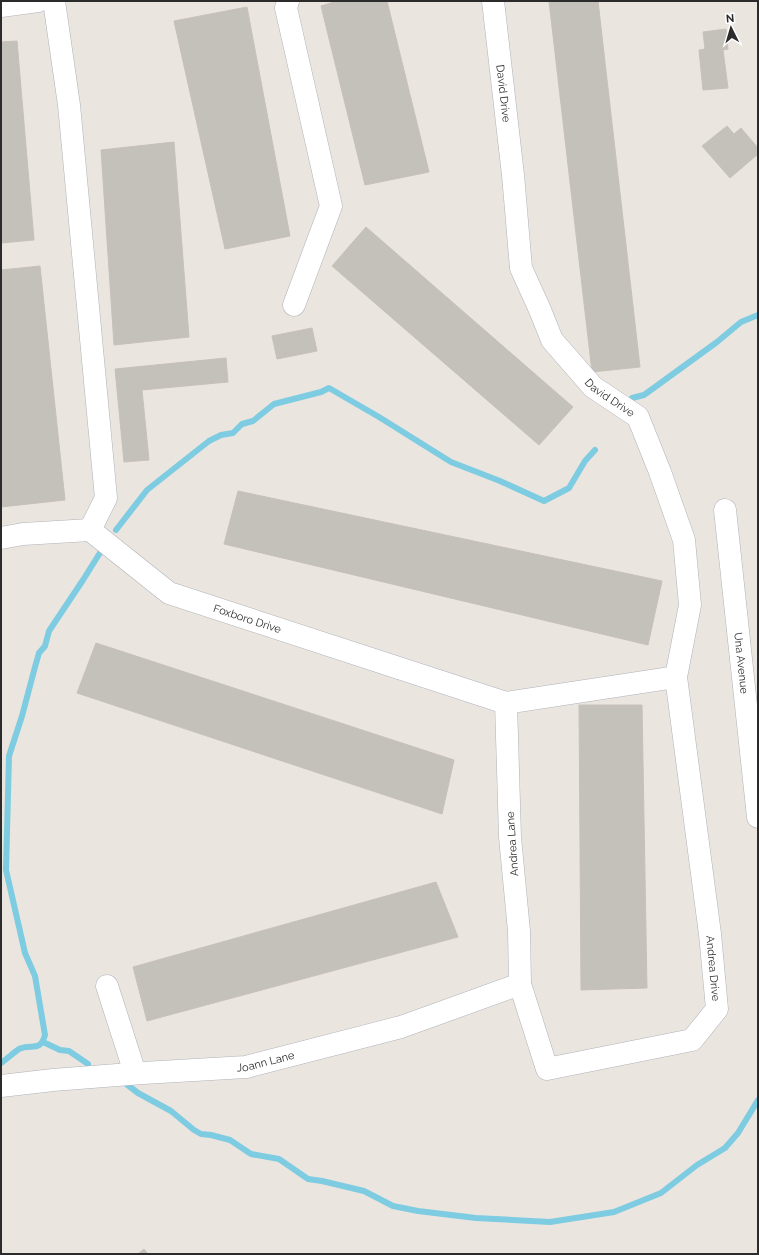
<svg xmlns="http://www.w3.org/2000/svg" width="759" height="1255" font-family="Raleway,sans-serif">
	<rect width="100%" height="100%" fill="#ebe5df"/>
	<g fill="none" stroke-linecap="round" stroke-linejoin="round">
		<!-- stream -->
		<path stroke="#7ecce1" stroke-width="6" d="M632,398L644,395L717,342L741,322L758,315
			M116,530L147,490L209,441L221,435L233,433L242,424L253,421L274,404L321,392L329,388L379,417L451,462L500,481L544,501L569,488L585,461L595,450
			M43,1042L60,1050L69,1051L88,1064
			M1,1063C7,1059 13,1053 19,1049C31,1043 40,1053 45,1035L35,976L25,953L6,870L9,756L22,716L35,667L39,653L45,646L49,631L83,580L103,548
			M125,1083L138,1093L171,1111L194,1130L201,1134L211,1135L230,1140L251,1154L279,1159L308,1179L322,1181L364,1191L393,1206L418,1211L476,1218L550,1222L614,1212L661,1193L697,1165L725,1148L738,1133L758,1100"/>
	</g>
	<!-- building -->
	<path fill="#c4c0ba" stroke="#c7c1b9" d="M337,1H387L429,172L365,185L321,6Z
		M549,1H598L640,367L592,372Z
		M247,7L290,236L225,249L174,21Z
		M726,29L728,49L723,50L728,88L703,90L699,50L705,49L703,32Z
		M17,41L34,240L1,243V42Z
		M727,126L734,134L741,128L758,148V154L730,178L702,146Z
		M174,142L189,337L114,345L101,150Z
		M366,227L573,407L539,445L332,266Z
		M40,266L65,500L1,507V270Z
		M312,328L317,351L277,359L272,336Z
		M226,358L228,382L142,390L149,460L124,462L115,369Z
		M238,491L662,581L648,645L224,544Z
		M96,643L454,760L442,814L77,693Z
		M579,705H642L647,988L581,990Z
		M436,882L458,937L147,1021L133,967Z
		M144,1249L148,1254H138Z"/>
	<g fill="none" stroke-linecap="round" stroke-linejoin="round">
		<!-- minor casing -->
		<g stroke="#afb2ba" stroke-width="23">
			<g id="minor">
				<path d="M54,1L69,105L106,498L90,530"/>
				<path d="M288,1L286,8L331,206L294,305"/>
				<path id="s1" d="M493,1L513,175L521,268L540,310L552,340L593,387L638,417L660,472L684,540L690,605L676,677L710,934L717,1009L692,1040L547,1069L520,984L519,931L510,837L506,703"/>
				<path d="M1,6L38,1"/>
				<path id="s2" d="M725,510L758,817"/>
				<path id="s3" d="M1,538L23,534L90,530L169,593L506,703L676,677"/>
				<path d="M107,986L135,1073"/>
				<path id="s4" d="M1,1086L53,1080L143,1073L246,1067L401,1027L520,984"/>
			</g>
		</g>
		<!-- minor -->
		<use href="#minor" stroke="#fff" stroke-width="22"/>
	</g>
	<g text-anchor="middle" stroke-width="3.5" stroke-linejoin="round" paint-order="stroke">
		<!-- street labels -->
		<g font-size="11" fill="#2b2b2b" stroke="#fff">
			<text dy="4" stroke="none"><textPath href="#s1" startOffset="93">David Drive</textPath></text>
			<text dy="4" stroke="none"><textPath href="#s1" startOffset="429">David Drive</textPath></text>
			<text dy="4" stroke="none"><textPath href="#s3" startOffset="273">Foxboro Drive</textPath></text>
			<text dy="4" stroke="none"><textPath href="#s2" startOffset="154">Una Avenue</textPath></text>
			<text transform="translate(512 844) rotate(-94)" y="4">Andrea Lane</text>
			<text dy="4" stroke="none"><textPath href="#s1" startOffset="1027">Andrea Drive</textPath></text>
			<text dy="4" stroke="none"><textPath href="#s4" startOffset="266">Joann Lane</textPath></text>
		</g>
	</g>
	<!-- border -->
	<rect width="759" height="1255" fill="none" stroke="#2b2b2b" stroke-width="4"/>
	<!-- north arrow -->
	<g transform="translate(731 28) rotate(355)" stroke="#ffffff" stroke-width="3" paint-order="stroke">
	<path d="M0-3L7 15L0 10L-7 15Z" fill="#2b2b2b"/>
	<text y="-6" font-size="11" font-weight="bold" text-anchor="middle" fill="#2b2b2b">N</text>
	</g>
</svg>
